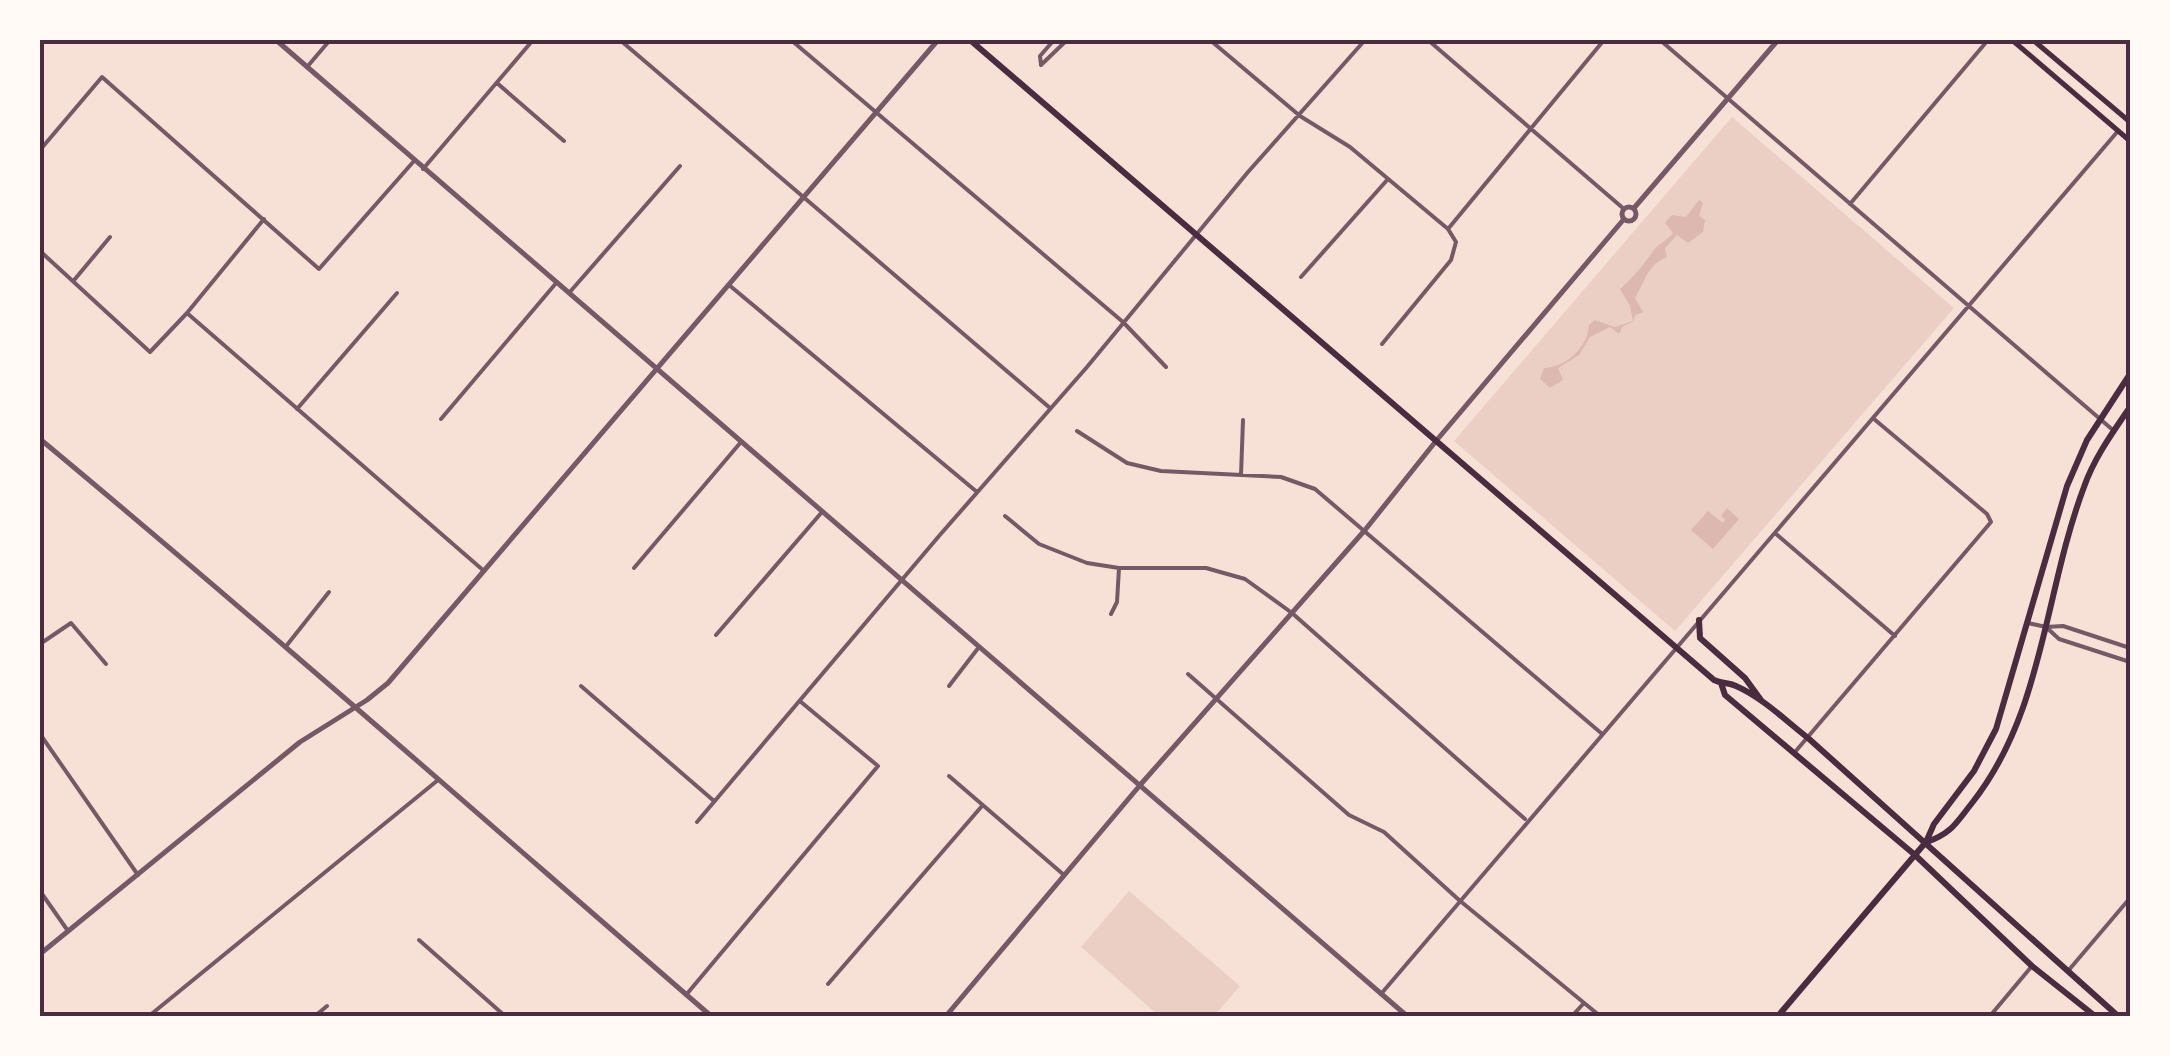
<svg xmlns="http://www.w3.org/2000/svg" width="2170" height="1056" font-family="'Nunito Sans',sans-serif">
	<rect width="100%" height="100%" fill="#f7e1d7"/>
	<!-- green -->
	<path fill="#ebcfc5" d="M1732,117L1954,308L1675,631L1454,441Z
		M1129,891L1240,986L1214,1016H1159L1081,947Z"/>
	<!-- water -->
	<path fill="#dcb8b0" d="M1699,200L1703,203L1699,216L1705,220L1703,232L1688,243L1677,235L1665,248L1667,257C1648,264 1644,283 1635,298L1643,312L1635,315L1633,322L1623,326L1619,334L1610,327L1590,337L1579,355L1558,368L1563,380L1550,388L1540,379L1544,368C1564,368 1588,348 1589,325L1595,320L1615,327L1633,321L1630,306L1620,289C1634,277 1644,264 1654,250C1659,243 1667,241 1673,233L1665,223L1672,215L1686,217Z
		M1727,508L1739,519L1713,549L1691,530L1708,511L1723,523L1725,520L1721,516Z"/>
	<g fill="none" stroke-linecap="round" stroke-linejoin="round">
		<!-- minor -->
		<path stroke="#755966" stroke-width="4" d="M620,40L1050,408
			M791,40L1123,322L1166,367
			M1210,40L1300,116L1350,147L1448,229
			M1428,40L1624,209
			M1660,40L2114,431
			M1041,65L1067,40
			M1041,65L1040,56L1054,40
			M307,67L330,40
			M497,83L564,141
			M40,150L102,77L319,269L414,161
			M423,169L533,40
			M1850,204L1988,40
			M40,251L150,352L187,313L264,219
			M1301,277L1388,179
			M75,279L110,237
			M729,285L977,492
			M569,293L680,166
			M187,313L484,571
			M1382,344L1451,260L1456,242L1448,229L1604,40
			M297,409L397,293
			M441,419L557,282
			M1077,431L1127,463L1161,471L1281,477L1315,489L1601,733
			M1241,475L1243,420
			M1005,516L1039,544L1087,563L1119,568H1206L1245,579L1292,613L1525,819
			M1775,533L1895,636
			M634,568L741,442
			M1111,614L1117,602L1119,568
			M2028,623L2046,627L2063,626L2130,648
			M2046,627L2059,639L2130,662
			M716,635L822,512
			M40,644L71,623L106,664
			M287,645L329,592
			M1188,674L1349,815L1384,832L1459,900L1600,1016
			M581,686L714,801
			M949,686L979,647
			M40,734L138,875
			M1795,752L1991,522L1987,514L1874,419
			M949,776L1064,875
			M697,822L939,536L1087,367L1248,172L1365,40
			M40,891L68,931
			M419,940L505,1016
			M2068,971L2130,898
			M828,984L982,806
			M1381,994L2118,131
			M686,995L878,766L801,702
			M149,1016L438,780
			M315,1016L327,1006
			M1572,1016L1584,1003
			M1990,1016L2032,966"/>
		<!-- tertiary -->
		<path stroke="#755966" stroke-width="5" d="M276,40L1407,1016
			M1622 214a7 7 0 1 1 14 0a7 7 0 1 1-14 0Z
			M1634,208L1778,40
			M40,439C267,628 488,823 711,1016
			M40,954L300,742L367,700L388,683L938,40
			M946,1016L1141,784L1365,530L1436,441L1624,219"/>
		<!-- secondary -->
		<path stroke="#4a2c40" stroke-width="5" d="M2012,40L2130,141
			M2033,40L2130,122"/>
		<!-- primary -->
		<path stroke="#4a2c40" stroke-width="6" d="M970,40L1714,680C1722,684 1728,682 1736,686C1763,698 1785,720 1808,738L2118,1016
			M1699,620L1700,638L1745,678L1761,700
			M1721,683L1725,695L1915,855L2032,966L2095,1016
			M1927,842C1952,833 1956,823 1972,803C2044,712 2044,593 2084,487C2094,458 2113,432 2130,407
			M1778,1016L1926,842L1934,824L1974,771L1996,729L2067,486L2087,440L2130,374"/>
	</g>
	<!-- border -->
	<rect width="2170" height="1056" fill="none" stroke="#fffaf5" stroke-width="85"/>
	<rect x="42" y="42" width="2086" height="972" fill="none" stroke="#4a2c40" stroke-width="4"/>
</svg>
